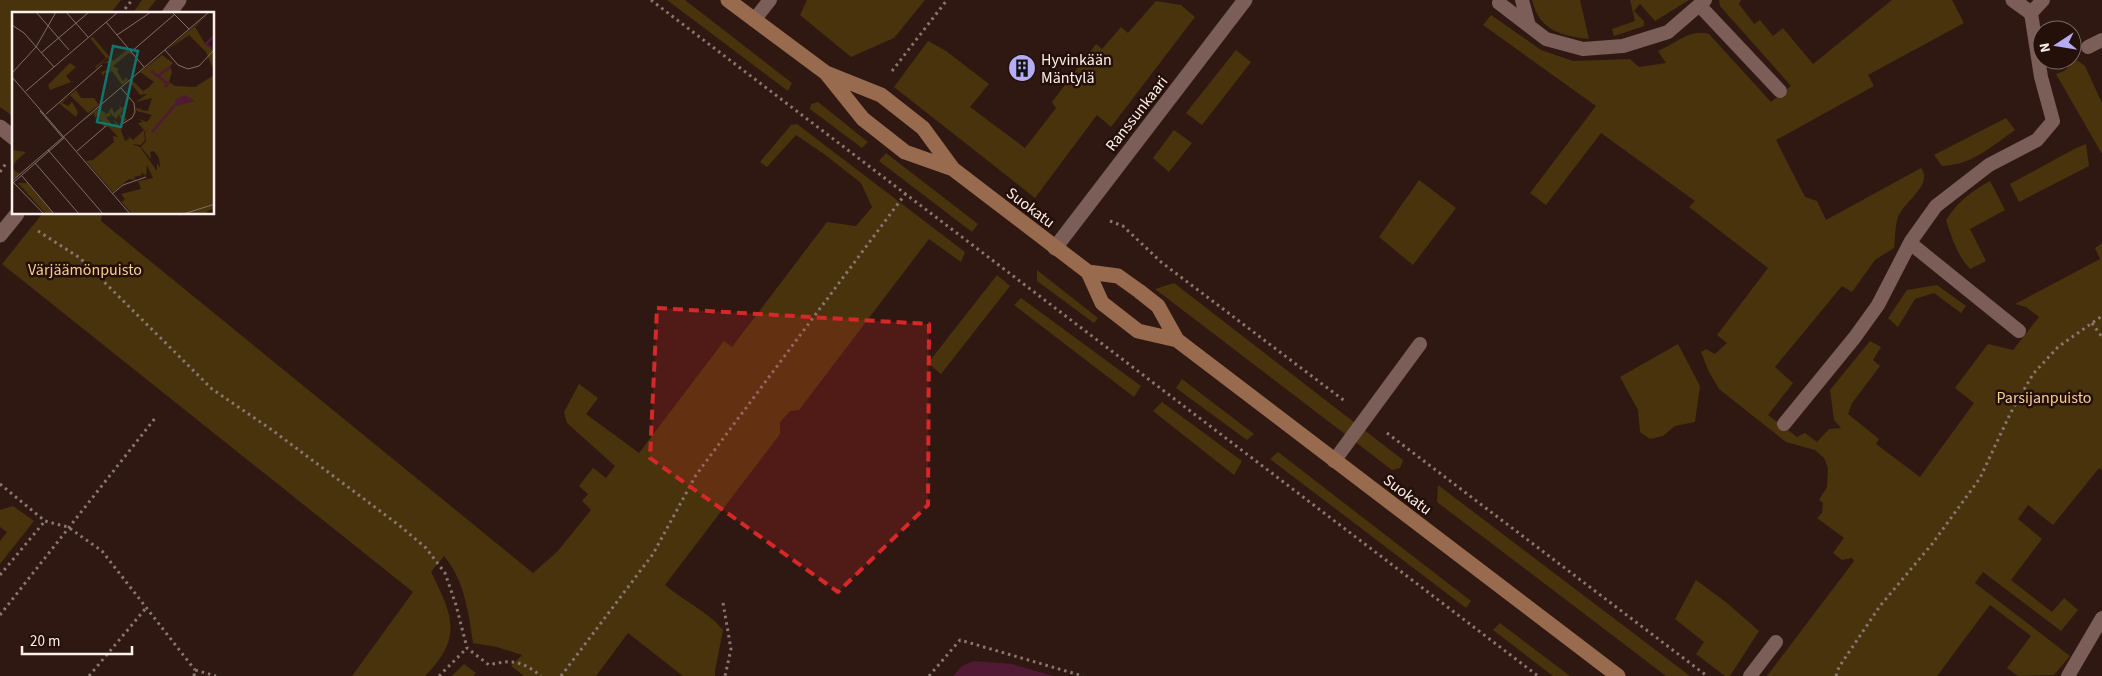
<svg xmlns="http://www.w3.org/2000/svg" width="2102" height="676" font-family="'Source Sans 3',sans-serif">
	<rect width="100%" height="100%" fill="#2f1812"/>
	<!-- green -->
	<path fill="#48330d" d="M0,0H121L110,14H14V117L0,107Z
		M142,0H156L145,14H132Z
		M667,0H685L792,83L788,91Z
		M807,0H925L894,38L851,57L800,15Z
		M1532,0H1580L1589,39C1561,36 1539,30 1532,0Z
		M1630,0H1689L1655,21L1640,4L1634,11L1644,21V26L1614,36L1612,29L1635,21Z
		M1719,0H1741L1739,4L1754,24L1760,20L1773,36L1783,28L1813,64L1892,0H1952L1964,23L1868,75L1874,86L1776,140L1805,197L1817,201L1826,220L1921,168C1934,184 1904,202 1898,217C1895,226 1895,239 1894,248L1875,260L1852,292L1842,286L1775,367L1793,383L1768,415L1797,437L1805,433L1817,442L1829,429L1841,428L1834,420L1830,390L1870,341L1881,347L1873,360L1880,366L1852,403L1848,414L1879,439L1876,444L1920,477L1974,403L1955,388L1988,344L2013,350L2039,317L2026,307L2015,304L2100,259L2095,248L2102,243V470L2099,468L2053,525L2028,505L2018,519L2042,539L2011,580L2052,612L2064,598L2078,610L2061,631L1983,572L1975,583L2070,656L2054,675L2018,676L2007,668L2031,636L1990,605L1937,676H1767L1854,561L1852,558L1842,560L1833,553L1844,538L1817,518L1822,513L1823,503L1819,500L1827,487L1828,468L1824,458L1815,450L1786,442L1719,389L1709,372L1701,352L1706,349L1715,354L1727,343L1717,335L1768,268L1689,207L1695,201L1601,133L1546,205L1530,193L1596,106L1483,25L1491,15L1541,50L1573,61L1630,59L1639,67L1666,63L1658,51C1675,44 1690,28 1709,34L1771,102L1791,86L1720,6Z
		M1156,1L1181,5L1195,17L1111,127L1097,115L1035,198L894,87L928,41L946,51L989,84L970,107L1025,148L1056,108L1052,102L1096,44L1102,49L1121,27L1128,33Z
		M1236,50L1251,62L1202,125L1186,113Z
		M2077,60L2085,66L2102,103V154L2056,74L2064,71Z
		M818,102L868,142L862,148L810,109L811,104Z
		M2006,118L2015,130C1992,146 1972,165 1942,166L1934,155Z
		M797,124L965,252L961,262L929,239L799,410L790,411L780,422V434L665,585C683,601 708,611 723,630L715,671V676H683L628,633L596,676H524L511,666L522,655L497,647L473,643C469,614 464,579 444,556L431,572C453,616 463,638 425,676H352L413,592L2,264L42,214H102L101,221L533,573L557,552L591,510L582,501L588,494L579,486L593,468L606,478L615,466L567,423L564,412L579,384L598,398L586,414L639,453L724,341L732,347L827,222L856,226L872,207L861,183L824,154L796,135L767,167L760,162L791,125Z
		M1174,130L1192,143L1169,172L1153,158Z
		M2086,144L2089,166L2019,202L2010,184L2076,148Z
		M886,153L978,224L972,232L879,161Z
		M1419,180L1456,208L1413,265L1379,237Z
		M1990,181L2005,210L1970,229L1986,261L1970,269C1957,255 1952,238 1946,220C1958,201 1972,191 1990,181Z
		M1037,270L1098,318L1094,323L1037,281Z
		M997,275L1010,286L941,374L928,363Z
		M1174,283L1403,460L1400,468L1392,470L1155,289Z
		M1937,285L1966,306L1961,313L1934,293L1915,299L1898,327L1888,318L1907,290Z
		M1021,298L1141,386L1134,397L1014,305Z
		M1678,344L1700,386L1695,422L1675,426L1663,436L1650,439L1640,432L1638,410L1620,377Z
		M1182,379L1254,434L1247,440L1176,388Z
		M1162,402L1242,461L1234,475L1153,411Z
		M1278,452L1471,601L1466,608L1270,459Z
		M1438,485L1690,676H1666L1437,502Z
		M13,506L34,521L0,564V541L7,532L0,527V510Z
		M1696,580L1727,603L1759,631L1730,676H1725L1696,654L1704,642L1675,619Z
		M1500,623L1570,676H1553L1493,630Z
		M464,664L476,673L473,676H452Z"/>
	<!-- water -->
	<path fill="#501934" d="M974,661L1012,664L1053,676H953L962,666Z"/>
	<g fill="none" stroke-linecap="round" stroke-linejoin="round">
		<!-- path -->
		<path stroke="#8a7772" stroke-width="3" stroke-dasharray="2.5 4" stroke-linecap="butt" d="M651,0L1538,676
			M121,14L132,0
			M892,71L947,0
			M0,172L7,162
			M1110,221L1123,226L1161,262L1346,402
			M38,231L80,258L212,389L272,430L400,526L426,548L445,573L456,605L467,648L489,665C512,659 522,661 541,676
			M2092,323L2102,337
			M1387,433L1707,676
			M0,484L45,521L68,527L102,551L195,670
			M0,575L45,521
			M723,603L731,649L725,676
			M0,615L156,417
			M89,676L146,608
			M194,676L195,670L216,676
			M439,676L467,648
			M561,676L653,554L696,475L906,193
			M929,676L960,640L1083,676
			M1836,676L1839,667L1880,606L1932,544L1980,478L2010,414L2033,374L2058,347L2102,316"/>
		<!-- lane -->
		<path stroke="#7a5e57" stroke-width="14" d="M1522,0L1529,26
			M1499,3L1546,39L1583,49L1623,46L1668,32L1705,0
			M1700,6L1780,91
			M754,20L770,0
			M2088,47L2102,40
			M1910,243L2019,331
			M1784,424L1855,337L1878,305L1911,241L1936,206L1989,165L2037,140L2053,121L2041,77L2031,13L2043,0
			M1334,461L1420,344
			M1750,676L1776,642
			M2068,676L2102,618"/>
		<!-- street -->
		<path stroke="#7a5e57" stroke-width="15" d="M2013,0L2031,13
			M169,14L179,0
			M0,127L14,138
			M0,235L17,214
			M1055,248L1245,0"/>
		<!-- secondary -->
		<path stroke="#986a4e" stroke-width="15" d="M728,0L826,73L863,119L905,152L953,169
			M826,73L881,95L923,128L953,169L1088,272L1102,303L1138,331L1177,340
			M1088,272L1118,276L1139,291L1158,306L1177,340L1618,676"/>
	</g>
	<!-- marked area -->
	<path fill="#d62828" fill-opacity="0.2" stroke="#d62828" stroke-width="4" stroke-dasharray="10 6" stroke-linejoin="round" d="M657,308L929,324L928,505L838,592L650,458Z"/>
	<!-- icons -->
	<defs>
		<g id="building-disc" transform="scale(1.4375)"><circle r="9.5" fill="#b5acf8" stroke="#240f09"/><path d="M-4-6H4V6H1V3H-1V6H-4ZM-2.5-4.3h1.7v1.8h-1.7ZM.8-4.3h1.7v1.8H.8ZM-2.5-1h1.7V.8h-1.7ZM.8-1h1.7V.8H.8Z" fill="#111"/></g>
	</defs>
	<g fill-rule="evenodd">
		<use href="#building-disc" x="1022" y="68"/>
	</g>
	<g text-anchor="middle" stroke-width="5" stroke-linejoin="round" paint-order="stroke">
		<!-- poi labels -->
		<g font-size="16" fill="#fdf0ec" stroke="#240f09" text-anchor="start">
			<text x="1041" y="65">Hyvinkään<tspan x="1041" dy="18">Mäntylä</tspan></text>
		</g>
		<!-- street labels -->
		<g font-size="16" fill="#fdf0ec" stroke="#240f09">
			<text transform="translate(1136 113) rotate(-52)" y="6">Ranssunkaari</text>
			<text transform="translate(1031 207) rotate(37)" y="6">Suokatu</text>
			<text transform="translate(1408 494) rotate(37)" y="6">Suokatu</text>
		</g>
		<!-- park labels -->
		<g font-size="16" fill="#f7cf8e" stroke="#240f09">
			<text x="85" y="275">Värjäämönpuisto</text>
			<text x="2044" y="403">Parsijanpuisto</text>
		</g>
	</g>
	<!-- overview -->
	<g transform="translate(12 12)">
		<rect width="202" height="202" fill="#2f1812"/>
		<path d="M195,3L183,15L194,33L202,38V59L194,40L177,23L155,38ZM81,25L101,49L116,37L121,43L117,41L101,54L107,57L105,59L111,69L114,65L116,68L110,73L100,59L93,61L92,67L93,60L91,64L89,60L98,57V50L90,52L97,48L96,45L84,56L83,55L94,46L78,26ZM150,43L161,51L158,54L160,60L157,70L163,74L183,75L202,63V200L199,197L191,203H121L102,181L110,190L113,187L109,182L129,177L126,169L141,166L135,153L134,164L129,160L130,163L122,165L124,168L117,167L101,180L74,149L81,148L102,130L101,124L106,125L97,115H92L89,108L86,109L88,106L85,103L83,106L82,101L70,110L86,96L95,102L100,95L102,101L108,96L107,93L110,96L114,93L108,103L113,101L110,104L115,107L113,109L110,110L107,102L104,107L97,100L99,104L94,105L101,114H104L102,108L107,113L113,129L117,127L116,124L121,128L132,118L126,111L131,110L127,107L135,110L140,103L125,99L123,94L126,97L130,96L128,98L136,99L140,86L124,90L135,82L128,83L117,69L120,68L131,79L136,76L142,70L128,60ZM137,117L133,120L134,129L129,135L139,147L138,140L142,139L147,146L148,156L145,151V159L128,135L120,132L129,133L133,128L132,120ZM58,51L64,55L54,64L59,70L38,78L36,73ZM64,78L69,86H82L87,93L76,101L58,83L50,91L56,94L60,90L66,100L64,105L48,92V91ZM0,138L14,140L3,150L1,156L4,160L8,161L20,150L3,166L0,165ZM6,171H15L42,202H34Z" fill="#48330d" fill-rule="evenodd"/>
		<path d="M173,83L183,89L164,94L163,88Z" fill="#501934"/>
		<path fill="none" stroke="#501934" stroke-width="2.5" d="M200,36L194,32L203,23M139,59L156,72L153,75M146,64L158,55M140,120L163,93"/>
		<path fill="none" stroke="#816e69" stroke-width="1" d="M24,0L57,38M54,0L76,25M160,0L177,17M94,10L132,55M0,13L12,21L42,55M105,23L139,0M153,38L166,53L176,57L187,54L203,37M119,40L163,2M29,41L77,0M0,61L24,35L44,0M0,65L119,203M109,76L122,91L123,100L120,106L110,112M14,79L106,0M28,99L51,126M34,102L90,53M36,138L92,203M65,139L94,114M23,151L68,203M10,164L43,203M0,169L197,0M0,169L33,203M2,170L52,126M100,182L111,173L134,165M168,203L203,192"/>
		<path fill="#0f766e" fill-opacity="0.15" stroke="#0f766e" stroke-width="2.5" d="M101,34L126,39L109,115L85,110Z"/>
		<rect width="202" height="202" fill="none" stroke="#fdf0ec" stroke-width="2.5"/>
	</g>
	<!-- north arrow -->
	<g transform="translate(2057 45) rotate(258)"><circle r="24" fill="#240f09" stroke="#7b6964"/>
	<path d="M0-4L9 19L0 12L-9 19Z" fill="#b5acf8"/>
	<text y="-8" font-size="14" font-weight="bold" text-anchor="middle" fill="#fdf0ec">N</text>
	</g>
	<!-- scale -->
	<path d="M22 646v8h110v-8" fill="none" stroke="#fdf0ec" stroke-width="2.5"/>
	<text x="30" y="646" font-size="15" fill="#fdf0ec" stroke="#240f09" stroke-width="4" paint-order="stroke">20 m</text>
</svg>
